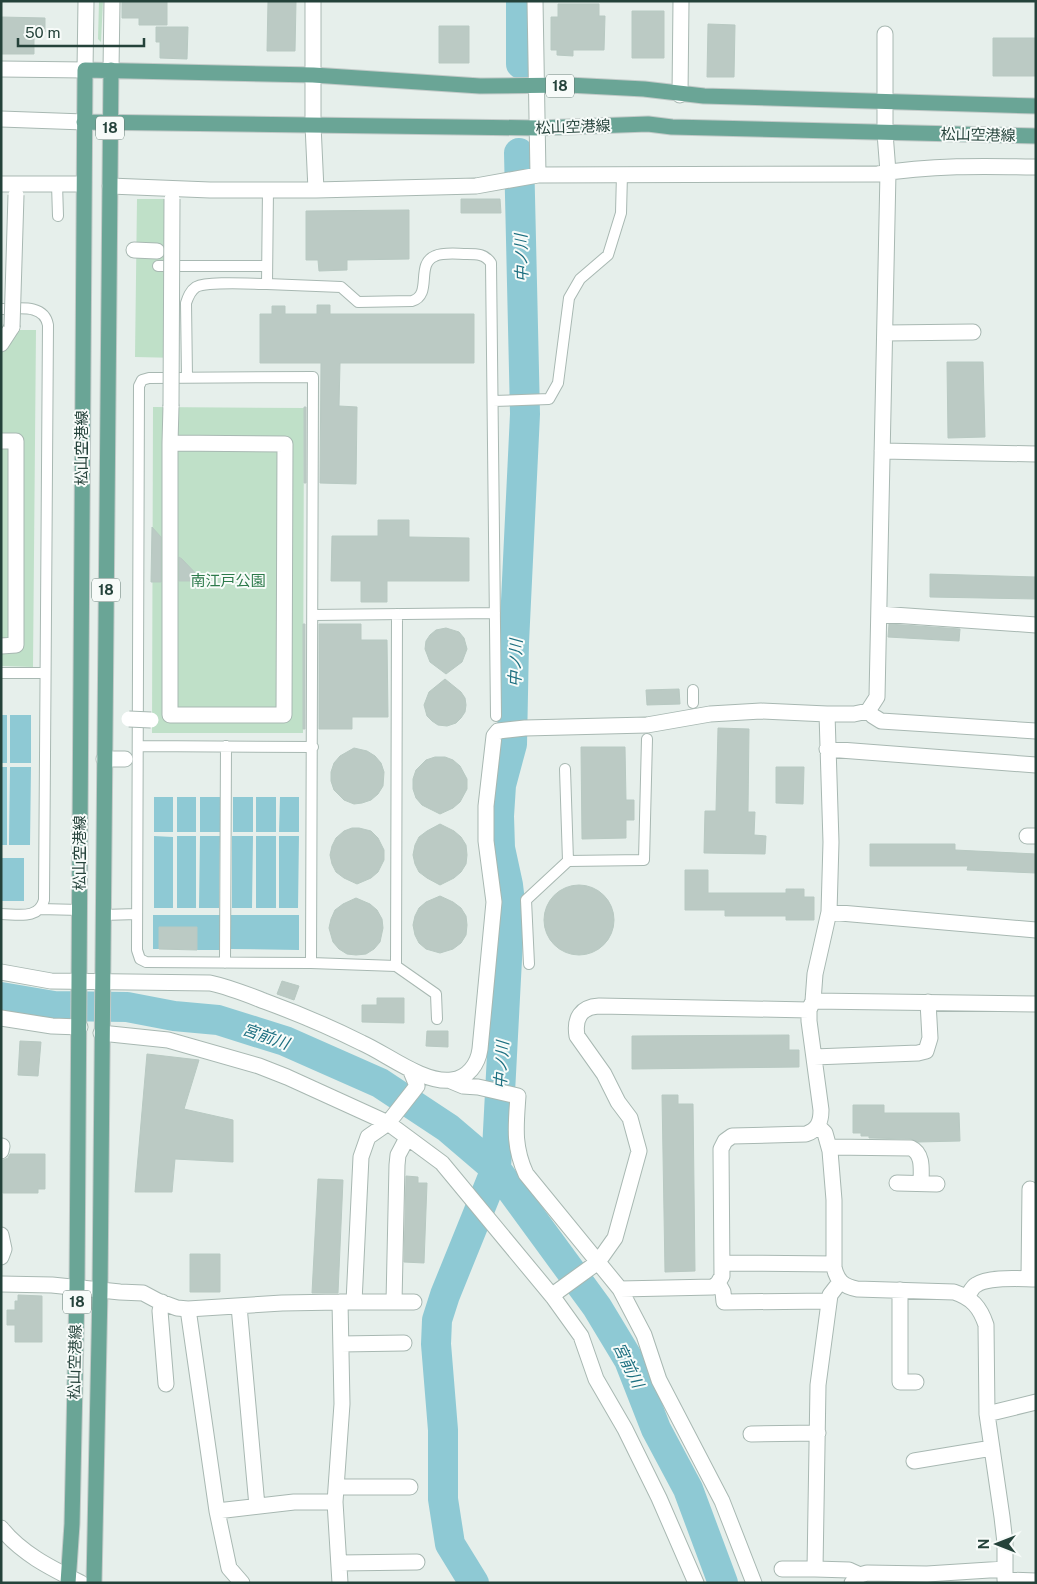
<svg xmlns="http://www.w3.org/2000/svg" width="1037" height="1584" font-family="'Public Sans','Noto Sans JP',sans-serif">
	<rect width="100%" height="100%" fill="#e6efeb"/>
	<!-- green -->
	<path fill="#bfe0c8" d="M99,1H103L101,42L98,39Z
		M137,199H165L169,260L159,261L158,266L179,271V358L135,357Z
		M1,330H36L33,667L1,666Z
		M153,407L304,408L303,733H152Z"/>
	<!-- water -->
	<path fill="#8ec9d4" d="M1,715H7V763H1Z
		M10,715H31V763H10Z
		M1,767H7V845H1Z
		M10,767H31L30,845H9Z
		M154,797H173V832H154Z
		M177,797H196V832H177Z
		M200,797H220V832H200Z
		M233,797H253V832H233Z
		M256,797H276V832H256Z
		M280,797H299V832H279Z
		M154,836L173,837V908H154Z
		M177,836H196V908H177Z
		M200,836H220L219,908H199Z
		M232,836H253L252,908H232Z
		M256,836H276V908H256Z
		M279,836H299L298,908H279Z
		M1,858H24V901H1Z
		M153,915H221V950H197L159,927V949H153Z
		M231,915H299V950L231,949Z"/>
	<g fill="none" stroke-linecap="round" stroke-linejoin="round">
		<!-- river -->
		<path stroke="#8ec9d4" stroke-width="30" d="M521,1V64
			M1,997L54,1006L127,1007L174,1016L218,1020L285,1041L380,1083L448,1128L496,1169L597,1307L629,1360L656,1429L688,1489L723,1583
			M474,1583L450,1544L443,1499V1430L436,1344L437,1320L445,1295L496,1169L510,902L508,885L500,848L499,816L501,785L512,744L514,643L525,414L519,153"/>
	</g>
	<!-- building -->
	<path fill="#bbcac4" stroke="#b8c9c2" d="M122,1H167V25H139V18H122Z
		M268,1H296L295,51H267Z
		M558,4H599V16H605L604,50H573V56L557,55V50H551V17H558Z
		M632,11H664V58H632Z
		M1,17L45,18V32H34V54H1Z
		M708,24L735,25L734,77H707Z
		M439,26H469V63H439Z
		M156,27H188L187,59L160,58V42H156Z
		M993,38H1036V76H993Z
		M461,199H500L501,213H461Z
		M409,210V259L347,260V270L319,271L318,260H306V211Z
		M317,305H330V314H474V363H340L339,406L357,407L356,484L320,483L321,363H260V314H272V306H285V314H317Z
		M947,362H983L985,437L948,438Z
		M304,407H306V483H304Z
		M378,520H409V537L469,538V581H387V602H361V581H331L332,536H378Z
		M152,527L161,537V582H151Z
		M179,557L182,559L203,581H179Z
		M930,574L1036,577V599L930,597Z
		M303,624H305V729H303Z
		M319,624H361V640H387L388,717H352V729H319Z
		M889,624L960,629L959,641L888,637Z
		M446,628L459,632L464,638L467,649L462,662L446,674L430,662L425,649L426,641L430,635L436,630Z
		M445,679L461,692L465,698L466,705L465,712L461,718L456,723L447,726L438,725L432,721L427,716L424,705L429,692Z
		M679,689L680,704L647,705L646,690Z
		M718,728L749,729L748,812H755L754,835L766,836L765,854L704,853L705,811H716Z
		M581,747H625L626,800H634V820H626V838L582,839Z
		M354,748L367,751L375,756L381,763L384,772L383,786L378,794L371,800L362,803L354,804L344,800L334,790L331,781V772L334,763L340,756Z
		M435,757H445L453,760L460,766L467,779V789L460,802L453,808L440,814L422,805L416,798L413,789V779L416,770L426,760Z
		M776,767H804L803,804L776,803Z
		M440,824L454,831L461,837L466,845L467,855L466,864L461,872L454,878L440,885L427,878L419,872L415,864L413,855L415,845L419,837L427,831Z
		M352,828H359L371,831L378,838L384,850V860L378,872L371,878L357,884L344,878L336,872L332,864L330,855L332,846L336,838L344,831Z
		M870,844H955V850L1036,854V873L967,870L968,866H870Z
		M685,870H708V893H786V889H804V897H814V920H786V916H725V910H685Z
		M544 920a35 35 0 1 1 70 0a35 35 0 1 1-70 0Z
		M440,896L453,902L461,908L466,916L467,925L466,935L461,943L453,949L440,953L426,949L419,943L415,935L413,925L415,916L419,908L426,902Z
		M356,898L370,904L377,910L382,919L383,928L380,942L374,949L366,954L356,955L347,954L339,949L333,942L329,928L331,919L335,910L343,904Z
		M159,927H197V950L159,949Z
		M282,981L299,986L294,1000L277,994Z
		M377,998H404V1023L362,1022V1005H377Z
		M427,1031H448V1047L426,1046Z
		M789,1035V1050H799V1067L632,1069V1036Z
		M20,1041L41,1042L38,1076L18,1075Z
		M147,1054L199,1060L184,1109L233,1120V1162L175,1159L172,1192H135Z
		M662,1095H678V1104H693L695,1271L665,1272Z
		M853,1105H884V1113H959L960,1141L918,1142L911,1139L869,1138V1136H861V1133H853Z
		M10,1154H45V1189H38V1193H3V1160L8,1158Z
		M406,1176L418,1177V1183H427L424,1263L404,1262Z
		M318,1179L343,1180L338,1293H312Z
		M190,1254H220V1292H190Z
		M18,1295L42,1296V1342H15V1325H7V1310H15V1301H18Z"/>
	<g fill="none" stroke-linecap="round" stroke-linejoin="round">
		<!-- service casing -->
		<g stroke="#a8b8b2" stroke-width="12">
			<path id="service" d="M57,184L58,216
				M158,266H267
				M267,284L341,287L358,302L412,301C433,295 415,264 435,256C444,252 457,254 467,254C477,254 485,254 491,263L496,716
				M1,309C17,309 44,303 48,325L44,900C39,920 17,914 1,914
				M187,377L186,303C188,297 190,291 196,287C208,281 252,284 267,284L268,189
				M313,377L311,963L146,962L140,959L137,950L139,386L142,380L149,378Z
				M493,401L549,399L558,383L569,298L580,279L608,255L621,213L622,174
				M313,615L495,613
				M1,673H45
				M693,690V703
				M138,746L313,747
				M565,769L568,861
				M40,909L80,910
				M103,915L137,914
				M225,963L226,746
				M311,963L396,966L436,994L437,1019
				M529,964L526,900L568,861L644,860L647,739
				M396,966L397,614"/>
		</g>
		<!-- pedestrian casing -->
		<g stroke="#a8b8b2" stroke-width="17">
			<path id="pedestrian" d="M134,250L157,251
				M1,344L12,327
				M1,441H16V645L1,646
				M170,443L285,444L284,715H170V443L171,406
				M104,759H125H123"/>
		</g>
		<!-- minor casing -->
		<g stroke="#a8b8b2" stroke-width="17">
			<path id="minor" d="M313,1V125L316,190
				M535,1L538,175
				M680,95L681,1
				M1,184H83
				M110,186L210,190H316L476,186L538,175L878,174C929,165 984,166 1036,167
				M886,333L973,332
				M882,451L1036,454
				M879,614L1036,625
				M868,711L873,716L881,721L1036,731
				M827,749L1036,765
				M1027,836H1036
				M829,912L1036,930
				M1,972L51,981L210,983C229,987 246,994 264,1001C297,1013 330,1027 362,1043C387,1054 424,1084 452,1080C468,1078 478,1064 480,1049L494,902L486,841V806L494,736L498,731L525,728L647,725L710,714L761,711L827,714H854L868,711L877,697L888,172L885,133V34
				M813,1001L1036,1004
				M1,1018L52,1026L80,1027
				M101,1033L168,1040L259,1066L287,1077L388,1123L442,1163L553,1297L581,1336L596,1379L625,1429L659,1498L696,1583
				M814,1057L918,1053L926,1051L930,1038L928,1002
				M451,1081L463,1086L478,1087L518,1096C516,1125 513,1146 526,1174L620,1289L644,1335L659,1380L722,1501L754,1583
				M818,1126L825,1133L830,1151L834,1200V1267C837,1281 843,1286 857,1289L954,1292C972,1298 980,1307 986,1325L987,1414L1002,1517L1005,1543V1569
				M830,1147L911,1148C924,1154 921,1171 921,1184
				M1,1151L2,1146
				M897,1183L937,1184
				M1,1235L4,1249L1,1257
				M723,1263L834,1264
				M1029,1279L1030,1189
				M840,1282L830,1295L818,1385L815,1569L849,1570L860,1575
				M718,1283L723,1292L724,1302L829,1301
				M1,1284L52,1285L120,1292L143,1293L158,1301L177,1308L188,1309L282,1303L340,1302
				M620,1289L713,1287L718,1283L722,1276L721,1149L725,1141L732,1136L806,1134C818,1130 821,1122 821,1110L809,1021V1010L813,1001L815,974L829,912L831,842L827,714
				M900,1290V1382H916
				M553,1297L558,1291L598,1262L615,1238L639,1151L630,1118L618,1102L604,1074L577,1036C574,1018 581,1007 599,1006L809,1010
				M967,1297C970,1293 972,1287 976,1285C989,1276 1021,1279 1036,1279
				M162,1302L160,1311L166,1384
				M354,1302H414
				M394,1302L397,1165L398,1155L407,1138
				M239,1306L257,1506
				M188,1309L217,1511L294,1502H335
				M341,1344L404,1343
				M987,1414L1036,1402
				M751,1434L818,1433
				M914,1461L992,1448
				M337,1487H410
				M217,1511L229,1568L242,1583
				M1,1528C22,1554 51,1568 81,1583
				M339,1563L417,1562
				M782,1569H815
				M340,1583L335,1502L342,1404L340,1302H354L361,1157L368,1137L388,1123L417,1086L410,1069
				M852,1583L860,1575L867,1573L927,1574L1005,1569V1580L1036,1581"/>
		</g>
		<!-- tertiary casing -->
		<g stroke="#a8b8b2" stroke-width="17">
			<path id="tertiary" d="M1,69L85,70L86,1
				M111,70L112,1
				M1,119L84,122"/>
		</g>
		<!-- primary casing -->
		<g stroke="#c2cac8" stroke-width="17">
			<path id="primary" d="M84,122L538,128L648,124L672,127L1036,136
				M68,1583L72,1524L77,1287L85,70L313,75L480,86L568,85L644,89L704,96L1036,106
				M94,1583L100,1290L111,70"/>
		</g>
		<!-- service -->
		<use href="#service" stroke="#fff" stroke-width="10"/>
		<!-- pedestrian -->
		<use href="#pedestrian" stroke="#fff" stroke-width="15"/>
		<!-- minor -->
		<use href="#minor" stroke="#fff" stroke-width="15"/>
		<!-- tertiary -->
		<use href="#tertiary" stroke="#fff" stroke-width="15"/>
		<!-- primary -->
		<use href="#primary" stroke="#6aa596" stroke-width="15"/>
		<!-- pedestrian-bridge casing -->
		<g stroke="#a8b8b2" stroke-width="17" stroke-linecap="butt">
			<path id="pedestrian-bridge" d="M12,327L16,195
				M171,406L172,199
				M129,719L151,720"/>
		</g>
		<!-- pedestrian-bridge -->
		<use href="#pedestrian-bridge" stroke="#fff" stroke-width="15"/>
	</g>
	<g text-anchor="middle" stroke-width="4" stroke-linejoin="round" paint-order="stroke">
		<!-- shield labels -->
		<g fill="#f7fbf9" stroke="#637a73" stroke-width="1">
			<rect x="546" y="74.5" width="28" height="23" rx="4"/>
			<rect x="96" y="116.5" width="28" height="23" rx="4"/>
			<rect x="92" y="578.5" width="28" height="23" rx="4"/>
			<rect x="63" y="1290.5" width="28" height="23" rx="4"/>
		</g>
		<g font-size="14" font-weight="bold" fill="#24423a">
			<text x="560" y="91">18</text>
			<text x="110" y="133">18</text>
			<text x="106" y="595">18</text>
			<text x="77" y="1307">18</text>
		</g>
		<!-- street labels -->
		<g font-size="15" fill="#24423a" stroke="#f7fbf9">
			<text transform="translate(573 127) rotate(-2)" y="5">松山空港線</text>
			<text transform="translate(978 135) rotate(1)" y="5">松山空港線</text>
			<text transform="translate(82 448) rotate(-90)" y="5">松山空港線</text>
			<text transform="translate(80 853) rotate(-90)" y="5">松山空港線</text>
			<text transform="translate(75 1362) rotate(-89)" y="5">松山空港線</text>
		</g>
		<!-- park labels -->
		<g font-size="15" fill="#2d7a4b" stroke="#f7fbf9">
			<text x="228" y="586">南江戸公園</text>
		</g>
		<!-- water labels -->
		<g font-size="16" font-style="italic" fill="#1c6f80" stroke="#f7fbf9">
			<text transform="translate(521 258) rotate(-91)" y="6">中ノ川</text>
			<text transform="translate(515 663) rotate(-88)" y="6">中ノ川</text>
			<text transform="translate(266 1036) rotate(19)" y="6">宮前川</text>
			<text transform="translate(501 1065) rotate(-87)" y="6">中ノ川</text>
			<text transform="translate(629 1365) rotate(64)" y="6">宮前川</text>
		</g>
	</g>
	<!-- border -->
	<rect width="1037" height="1584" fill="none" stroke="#24423a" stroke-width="5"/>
	<!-- north arrow -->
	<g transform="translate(997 1544) rotate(270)" stroke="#f7fbf9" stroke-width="4" paint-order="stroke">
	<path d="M0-4L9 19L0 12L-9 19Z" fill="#24423a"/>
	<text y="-8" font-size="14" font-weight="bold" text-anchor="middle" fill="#24423a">N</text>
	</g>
	<!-- scale -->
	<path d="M18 38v8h126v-8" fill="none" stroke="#24423a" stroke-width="2.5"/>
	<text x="25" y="38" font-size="15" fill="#24423a" stroke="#f7fbf9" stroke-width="4" paint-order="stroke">50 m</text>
</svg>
